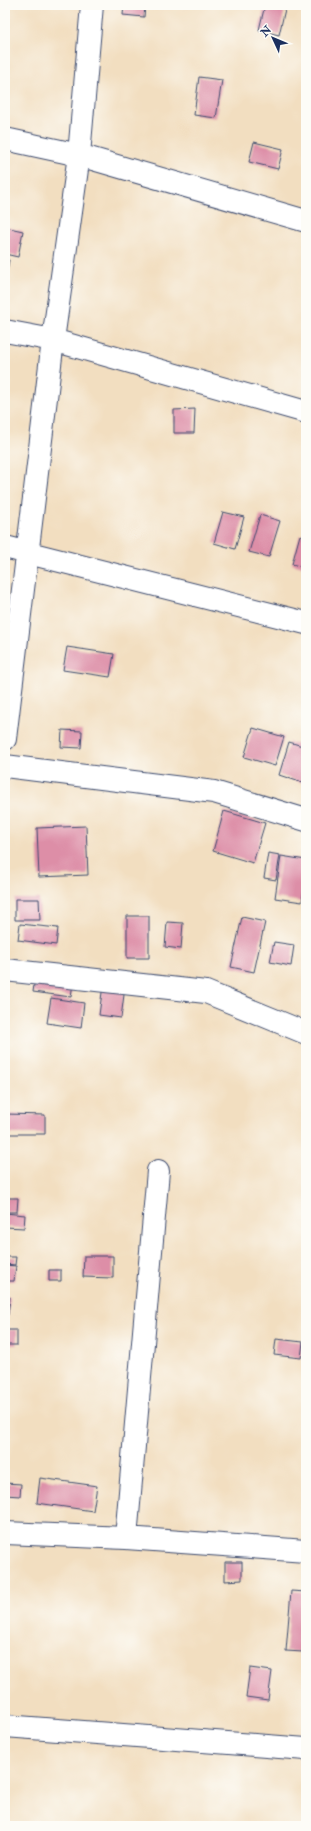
<svg xmlns="http://www.w3.org/2000/svg" width="311" height="1831" font-family="'IM FELL Double Pica',serif">
	<rect width="100%" height="100%" fill="#fdfcf7"/>
	<filter id="ink" filterUnits="userSpaceOnUse"><feTurbulence type="fractalNoise" baseFrequency=".025" numOctaves="2"/><feDisplacementMap in="SourceGraphic" scale="8" xChannelSelector="R" yChannelSelector="G"/><feConvolveMatrix kernelMatrix="1 2 1 2 8 2 1 2 1" color-interpolation-filters="sRGB"/></filter>
	<filter id="wash" filterUnits="userSpaceOnUse"><feTurbulence type="fractalNoise" baseFrequency=".012" numOctaves="4" result="noise"/><feDisplacementMap in="SourceGraphic" scale="16" xChannelSelector="R" yChannelSelector="G"/><feGaussianBlur stdDeviation="0.9" result="paint"/><feColorMatrix in="noise" values="0 0 0 0 0 0 0 0 0 0 0 0 0 0 0 0 0 1.4 0 .05"/><feComposite in="paint" operator="in"/></filter>
	<g filter="url(#wash)">
		<rect width="100%" height="100%" fill="#f2dec0"/>
		<g id="blocks">
			<!-- building -->
			<path fill="#dd8ea7" d="M124,5H145L144,17L123,15Z
				M265,5L285,9L279,35L259,30Z
				M199,77L222,80L216,118L194,115Z
				M254,142L283,149L278,169L249,162Z
				M5,227L23,231L18,257L5,254Z
				M5,259L9,260L6,278H5Z
				M195,409L194,433H174V410Z
				M223,512L244,517L235,549L214,543Z
				M260,515L280,521L269,557L249,552Z
				M300,535L306,537V568L292,564Z
				M67,647L114,654L110,677L63,670Z
				M253,728L284,737L275,766L244,757Z
				M62,730L82,731L81,748L61,747Z
				M289,742L306,747V784L279,775Z
				M224,811L265,823L253,863L213,851Z
				M86,826L88,875L39,877L37,828Z
				M268,853L280,855L276,880L264,878Z
				M281,856L306,860V875L302,902L275,898Z
				M15,899H39L40,920H15Z
				M127,916H149V958H127Z
				M242,917L265,922L254,972L231,967Z
				M167,922L183,923L181,949L165,947Z
				M20,924L58,928L56,945L18,940Z
				M274,942L294,945L291,966L270,962Z
				M35,978L73,983L71,997L33,992Z
				M103,985L125,987L121,1018L99,1015Z
				M51,998L84,1003L81,1028L47,1023Z
				M5,1114L45,1115V1134H5Z
				M5,1198H18L17,1212H5Z
				M5,1213L25,1215L24,1228L5,1227Z
				M84,1256H113V1278L83,1277Z
				M5,1257H16L15,1265L5,1264Z
				M5,1265L16,1266L14,1281H5Z
				M49,1270H61V1281H49Z
				M5,1297H10L8,1315H5Z
				M5,1330H17V1345H5Z
				M276,1339L303,1342L301,1358L274,1355Z
				M40,1478L97,1486L93,1511L37,1503Z
				M5,1483L21,1484L20,1496L5,1495Z
				M225,1562H242V1580L225,1581Z
				M291,1591L306,1592L303,1652L286,1651Z
				M250,1668L272,1671L268,1700L246,1697Z"/>
		</g>
	</g>
	<g filter="url(#ink)">
		<use href="#blocks" fill-opacity="0" stroke="#3b496d" stroke-width="1"/>
		<g fill="none" stroke-linecap="round" stroke-linejoin="round">
			<!-- minor casing -->
			<g stroke="#3b496d" stroke-width="24">
				<path id="minor" d="M5,139L79,155L306,221
					M5,331L53,340L306,412
					M5,547L306,623
					M5,739L53,340L79,155L92,5
					M5,766L214,792L306,820
					M5,970L206,992L306,1033
					M5,1533L126,1538L306,1551
					M126,1538L158,1171
					M5,1726L306,1749"/>
			</g>
			<!-- minor -->
			<use href="#minor" stroke="#fff" stroke-width="22"/>
		</g>
	</g>
	<!-- margin -->
	<rect width="311" height="1831" fill="none" stroke="#fdfcf7" stroke-width="20"/>
	<!-- north arrow -->
	<g transform="translate(273 38) rotate(314)" stroke="#fdfcf7" stroke-width="3" paint-order="stroke">
	<path d="M0-3L7 15L0 10L-7 15Z" fill="#1b2f5e"/>
	<text y="-6" font-size="11" font-weight="bold" text-anchor="middle" fill="#1b2f5e">N</text>
	</g>
</svg>
